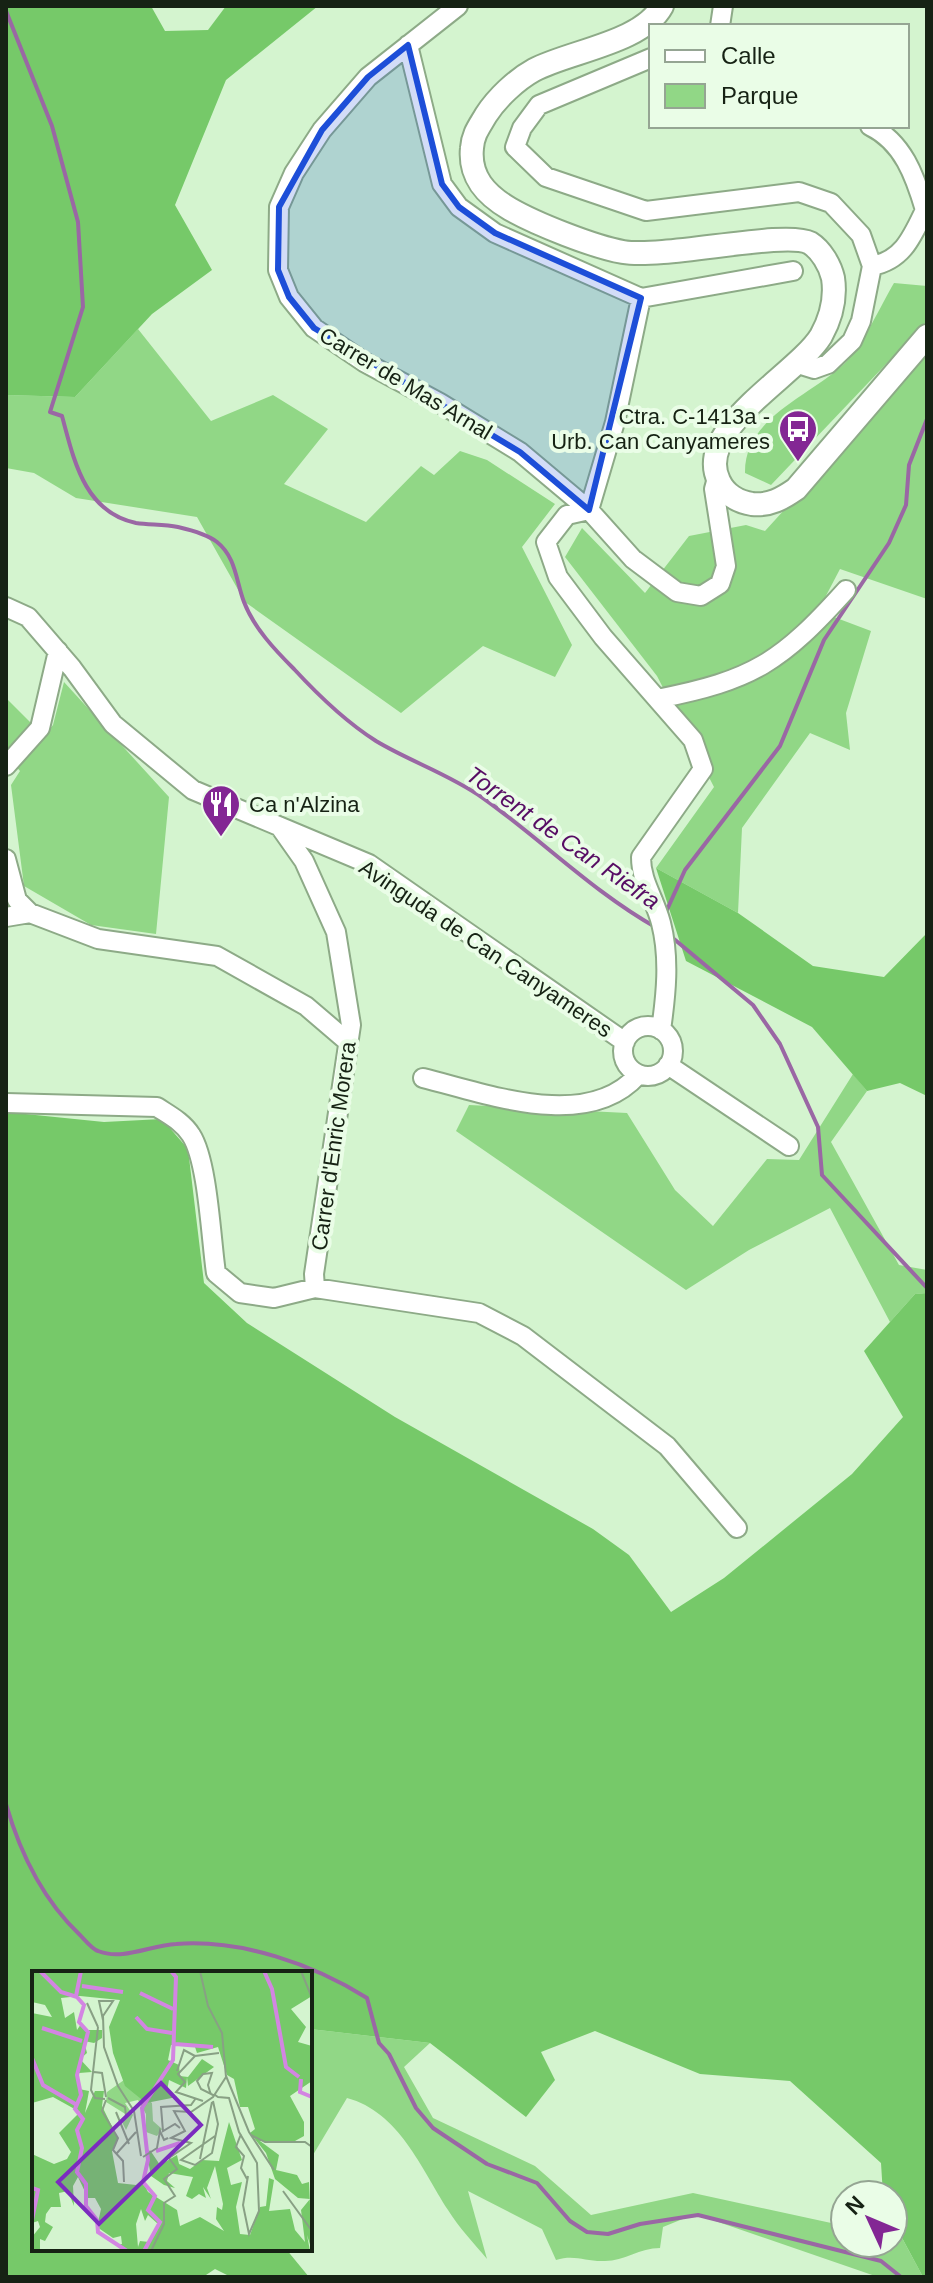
<svg xmlns="http://www.w3.org/2000/svg" width="933" height="2283" font-family="Arial,sans-serif">
	<rect width="100%" height="100%" fill="#d4f4cf"/>
	<!-- green -->
	<path fill="#91d786" d="M894,283L927,286V321L771,485L745,473C744,417 811,396 845,363C863,345 881,305 894,283Z
		M138,329L211,421L273,395L328,429L284,484L366,522L421,466L434,475L460,451L487,460L555,504L522,547L572,645L555,677L483,646L401,713L245,602L197,517L76,498L34,473L6,468V395L75,397Z
		M927,353V599L840,569L818,611L871,631L846,713L850,750L810,733L742,828L738,913L656,868L714,787L657,676L565,557L582,528L645,593L689,536L746,525L765,531Z
		M64,682L169,797L156,934L91,925L24,886L11,785L20,771L6,755V698L44,736L53,725Z
		M853,1074L867,1091L831,1142L899,1265L927,1270V1293L915,1294L890,1322L830,1208L749,1250L686,1290L456,1131L469,1105L627,1113L675,1190L713,1226L767,1159L799,1160Z
		M310,2029L430,2043L404,2067L433,2118L535,2166L591,2215L693,2193L845,2226V2243H893V2236L902,2238L923,2277H878L695,2214L663,2227L660,2248C640,2248 624,2261 605,2261C586,2262 575,2254 556,2260L542,2229L468,2191L487,2259C474,2243 459,2228 448,2210C421,2168 399,2112 347,2098L310,2160Z"/>
	<!-- forest -->
	<path fill="#76c969" d="M6,6H151L165,31L208,30L226,6H318L226,80L175,205L212,270L152,314L75,397L6,395Z
		M656,868L738,913L813,966L884,977L927,933V1096L900,1083L867,1091L812,1027L686,961Z
		M6,1112L104,1122L162,1119L188,1149L204,1283L247,1323L395,1417L593,1529L629,1555L671,1612L724,1578L852,1474L903,1417L864,1351L915,1294L927,1293V2277H923L893,2221V2195H883L881,2163L790,2081L700,2074L595,2031L541,2052L555,2080L526,2117L430,2043L310,2029V1973H34V2249H286L309,2277H231L215,2269L203,2277H6Z"/>
	<g fill="none" stroke-linecap="round" stroke-linejoin="round">
		<!-- stream -->
		<path stroke="#9a67a4" stroke-width="4" d="M6,11L52,126L78,222L83,307L50,412L62,416C74,460 84,512 136,523C150,525 164,524 178,527C191,530 207,534 217,542C236,557 236,581 244,602C254,628 275,650 294,669C318,695 346,722 376,741C411,762 449,774 483,798C542,840 593,892 657,928
			M666,912L685,870L780,746L824,640L889,543L906,505L909,465L927,419
			M668,934L753,1005L780,1044L818,1127L822,1175L927,1288
			M6,1804C20,1853 42,1899 80,1935C85,1940 92,1949 98,1951C123,1961 151,1945 176,1944C241,1939 313,1964 367,1998L379,2043L389,2054L416,2108L433,2128L487,2164L537,2183L570,2221L587,2232L608,2234L640,2224L698,2215L881,2261L901,2277"/>
		<!-- minor casing -->
		<g stroke="#8daa87" stroke-width="22">
			<path id="minor" d="M458,6L368,77L322,130L294,173L279,207L278,270L289,297L314,328L364,362L440,403L520,452L589,510L615,422L641,298L793,271
				M720,26L723,6
				M408,45L442,184L459,207L495,233L641,298
				M651,58L539,105L522,128L515,147L546,177L646,211L799,192L831,203L861,235L872,266L861,321L852,341L828,364L814,369L798,364
				M870,126C903,142 915,176 925,210C912,237 903,260 872,266
				M6,607L28,617L72,668L113,724L193,790L369,864L625,1042
				M657,699C754,680 781,662 846,590
				M6,766L40,728L58,651
				M280,827L304,861L336,932L351,1025L314,1274L315,1288
				M6,859L17,900L30,913
				M6,917L30,913L98,939L217,956L306,1006L348,1042
				M623 1051a25 25 0 1 1 50 0a25 25 0 1 1-50 0Z
				M661,1030C666,995 670,958 661,923C655,899 641,882 641,857L703,769L693,740L603,637L558,577L546,542L567,515L589,510L633,559L677,592L701,596L720,584L726,566L714,489L717,478
				M668,1065L789,1146
				M423,1078C488,1094 587,1132 638,1075
				M6,1103L157,1107C169,1115 183,1122 191,1135C208,1161 211,1240 216,1273L240,1293L274,1298L315,1288L479,1313L523,1336L667,1446L737,1528"/>
		</g>
		<!-- major casing -->
		<g stroke="#8daa87" stroke-width="26">
			<path id="major" d="M662,6C642,43 570,51 534,70C516,80 497,98 486,115C479,127 473,134 472,148C469,177 486,195 510,209C536,224 594,247 623,252C665,259 785,230 810,243C821,250 830,265 833,278C836,298 831,318 821,336C797,375 693,429 719,481C725,494 738,502 752,504C770,506 783,498 796,489L927,336"/>
		</g>
		<!-- minor -->
		<use href="#minor" stroke="#fff" stroke-width="18"/>
		<!-- major -->
		<use href="#major" stroke="#fff" stroke-width="22"/>
	</g>
	<!-- marked area -->
	<path fill="#1d4ed8" fill-opacity="0.2" stroke="#1d4ed8" stroke-width="6" stroke-linejoin="round" d="M408,45L442,184L459,207L495,233L641,298L589,510L520,452L314,328L289,297L278,270L279,207L322,130L368,77Z"/>
	<!-- icons -->
	<defs>
		<g id="bus-pin" transform="scale(2)"><path d="M0 17L-7.5 6A9.5 9.5 0 1 1 7.5 6Z" fill="#832794" stroke="#eafde7"/><path d="M-5-6H5V4H4V6H2V4H-2V6H-4V4H-5ZM-3.5-4V0h7V-4ZM-3.5 1.2v1.5H-2V1.2ZM2 1.2v1.5H3.5V1.2Z" fill="#fff"/></g>
		<g id="restaurant-pin" transform="scale(2)"><path d="M0 17L-7.5 6A9.5 9.5 0 1 1 7.5 6Z" fill="#832794" stroke="#eafde7"/><path d="M-5-6h1v4h1v-4h1v4h1v-4h1v5L-1.5 .5V6h-2V.5L-5-1ZM5-6V6H3V1.5H1.5Q1.5-4 5-6Z" fill="#fff"/></g>
	</defs>
	<g fill-rule="evenodd">
		<use href="#bus-pin" x="798" y="429"/>
		<use href="#restaurant-pin" x="221" y="804"/>
	</g>
	<g text-anchor="middle" stroke-width="8" stroke-linejoin="round" paint-order="stroke">
		<!-- street labels -->
		<g font-size="22" fill="#162214" stroke="#eafde7">
			<text transform="translate(406 383) rotate(31)" y="8">Carrer de Mas Arnal</text>
			<text transform="translate(486 948) rotate(34)" y="8">Avinguda de Can Canyameres</text>
			<text transform="translate(333 1146) rotate(-82)" y="8">Carrer d'Enric Morera</text>
		</g>
		<!-- poi labels -->
		<g font-size="22" fill="#162214" stroke="#eafde7" text-anchor="end">
			<text x="770" y="424">Ctra. C-1413a -<tspan x="770" dy="25">Urb. Can Canyameres</tspan></text>
			<text x="249" y="812" text-anchor="start">Ca n'Alzina</text>
		</g>
		<!-- water labels -->
		<g font-size="24" font-style="italic" fill="#570d64" stroke="#eafde7">
			<text transform="translate(563 838) rotate(35)" y="8">Torrent de Can Riefra</text>
		</g>
	</g>
	<!-- overview -->
	<g transform="translate(32 1971)">
		<rect width="280" height="280" fill="#d4f4cf"/>
		<path d="M92,109L120,132L121,150L130,158L125,165L114,161V143L106,129L93,132L101,144L94,159L90,151L95,144L74,131L75,121Z" fill="#91d786"/>
		<path d="M0,0H280V25L259,38L274,56L266,71L280,75V110L258,125L272,151V165L263,170H228L247,184L244,199L265,204L270,213L277,211L280,280L275,264L278,280H91L84,274L90,273L89,265L81,267L65,256L69,238L63,227H56L46,206L41,215L42,235L36,220L27,222L29,236H19L14,243L13,251L21,256L13,270L8,268V280H0V266L8,256L6,250L0,252V183L22,193L35,188L39,181L27,162L48,141L21,126L0,132V42L20,46L13,34L0,31ZM48,25L88,29L77,56L81,82L93,115L114,132L145,126L135,120L137,109L154,117L155,106L156,115L182,96L170,88L156,106L148,105L147,94L136,89L139,74L162,73L165,82L186,76L195,104L202,108L208,136H216L223,158L218,162L234,182L243,208L266,227L278,228L269,239L273,271L263,259L258,238L237,240L242,209L237,207L234,235L228,236L218,264L208,263L204,236L210,211L199,214L195,197L210,189L197,151L187,190L170,189L158,198L147,193L145,184L128,194L118,179L115,184L119,205L132,214L143,217L135,210L137,202L161,206L154,225L160,228L167,223L174,227L171,216L179,228L175,217L183,195L191,233L190,239L185,236L184,248L192,260L168,246L148,255L145,239L116,221L110,209L104,214L86,212L80,180L86,168L70,135L72,120H63L53,142L57,120L47,118V102L60,101L48,88L55,82L52,70L62,72L70,67V59H55L49,53L45,59L42,41L33,47L29,27ZM109,238L113,250L116,244L126,253L117,271L108,270L106,276L104,253Z" fill="#76c969" fill-rule="evenodd"/>
		<path fill="none" stroke="#d385e2" stroke-width="4" d="M8,0L29,21L45,26M49,0L44,25L52,34L47,51L56,61L45,104L49,124L43,138L51,148L45,159L50,177L45,201L54,213V235L65,249L66,261L95,280M232,0L240,18L254,96L267,106M50,15L91,21M108,22L141,38M104,46L115,58L140,62M10,57L50,70M143,73L181,76M0,87L11,114L45,134M269,108L268,121L280,126M124,180L148,172M0,217L6,219L0,249M112,280L128,251L116,239L123,225L111,211L116,189L110,137L141,89L144,6L139,0"/>
		<path fill="none" stroke="#88a084" stroke-width="2" d="M269,0L280,27M55,32L66,56M71,49L67,30H81L71,45L72,76L86,115L102,140L109,185M66,56L59,119L63,127L73,128M145,100L152,79L163,85M62,101L70,102L74,126M194,105L217,161L242,199M181,124L179,123L178,121L176,114L180,102L171,103L165,110L169,118L181,124H183L186,126L197,127L207,161L225,192L227,240L217,263L211,234L216,205M76,127L93,136L94,145M74,129L70,140L86,167L81,179L91,190L92,211M171,130L144,121L153,111L146,103L163,85L187,82M181,130L186,153L180,182L163,194L149,189L183,165M84,141L97,173M148,157L143,153L131,160L129,136L159,134L164,127M209,163L204,176L212,185L209,197L215,208M219,164L233,171H273L280,176M85,182L104,161M111,186L125,177L128,160L132,169L136,167M168,188L180,131M251,220L280,260M119,280L132,253V232L143,225L132,208L145,198L137,187L159,172L139,167L153,160L142,140L159,141L181,126L194,106L190,62L176,35L168,0"/>
		<path fill="#7b2cbf" fill-opacity="0.15" stroke="#7b2cbf" stroke-width="4" d="M129,112L169,154L67,253L26,211Z"/>
		<rect width="280" height="280" fill="none" stroke="#162214" stroke-width="4"/>
	</g>
	<!-- border -->
	<rect width="933" height="2283" fill="none" stroke="#162214" stroke-width="16"/>
	<!-- legend -->
	<rect x="649" y="24" width="260" height="104" fill="#eafde7" stroke="#95a593" stroke-width="2"/>
	<rect x="665" y="50" width="40" height="12" fill="#ffffff" stroke="#95a593" stroke-width="2"/>
	<text x="721" y="64" font-size="24" fill="#162214">Calle</text>
	<rect x="665" y="84" width="40" height="24" fill="#91d786" stroke="#95a593" stroke-width="2"/>
	<text x="721" y="104" font-size="24" fill="#162214">Parque</text>
	<!-- north arrow -->
	<g transform="translate(869 2219) rotate(314)"><circle r="38" fill="#eafde7" stroke="#95a593" stroke-width="2"/>
	<path d="M0-6L14 30L0 20L-14 30Z" fill="#832794"/>
	<text y="-12" font-size="22" font-weight="bold" text-anchor="middle" fill="#162214">N</text>
	</g>
</svg>
